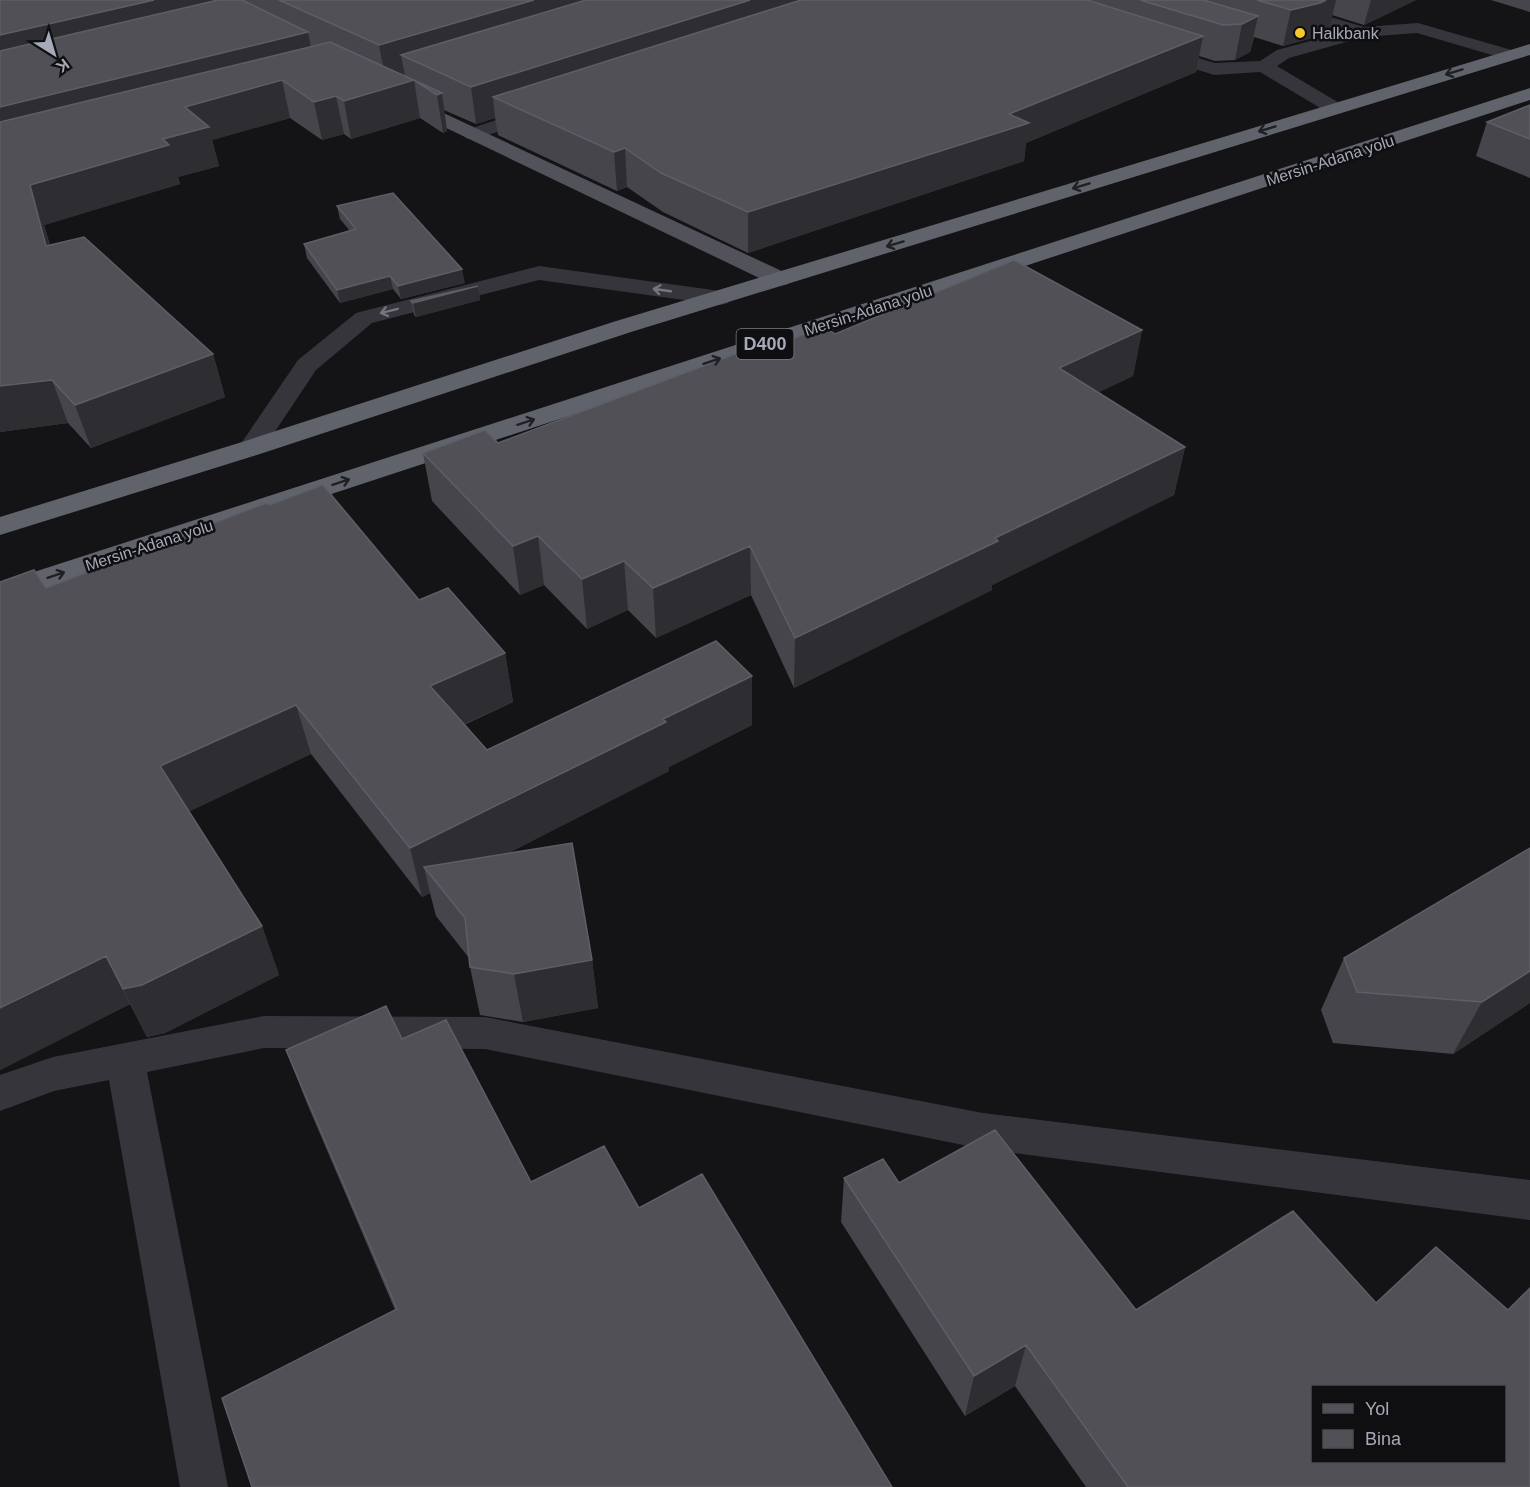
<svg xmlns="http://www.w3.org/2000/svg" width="1530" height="1487" font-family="Arial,sans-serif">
	<rect width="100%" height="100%" fill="#141416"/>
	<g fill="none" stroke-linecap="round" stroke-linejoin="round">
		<!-- minor -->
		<path fill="#35353b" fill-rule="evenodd" d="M1246,0H1273L1364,27L1418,23L1515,51L1518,55L1515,59L1509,60L1417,33L1364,37L1289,58L1277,66L1341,104L1344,108L1341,112H1327L1260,72L1214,75L1148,54L1145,50L1148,46L1154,45L1215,63L1260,61L1277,50L1344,32L1249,4Z
			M539,106L546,108L549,112L546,116L473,140L466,138L463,134L466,130Z
			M539,266L720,291L728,293L732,298L728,303L720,305L539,280L372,323L316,370L260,454L251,456L242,454L238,448L298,360L356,313Z
			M264,1016L485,1017L983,1113L1530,1180V1220L983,1149L485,1049L264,1048L147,1072L228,1487H180L109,1080L54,1091L0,1111V1075L53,1057Z"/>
		<!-- major -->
		<path fill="#51525a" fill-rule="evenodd" d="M405,95L788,274L792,279L788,284L780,286L772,284L398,105L395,101L398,97Z"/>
		<!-- highway -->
		<path fill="#61636c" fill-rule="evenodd" d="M1530,44V55L631,332L260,454L0,535V517L242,442L613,322Z
			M1530,88V100L0,603V583Z"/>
	</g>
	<!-- wall -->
	<path fill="#46454b" d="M0,0H1416L1364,25L1332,15L1329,30L1312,38L1283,46L1254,37L1250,52L1235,60L1215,61L1199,56L1196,72L1026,143L1024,161L748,253L663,212L627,187L617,191L498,135L495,118L476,124L444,110L447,131L443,133L420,118L351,139L344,134L322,140L290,118L212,140L219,166L178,177L180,184L44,225L50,245L213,354L225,397L91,448L68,423L0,432Z
		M1491,0H1530V12Z
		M1530,105V178L1476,156L1487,122Z
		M337,206L465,283L401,299L393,289L340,303L307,258L304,244L350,231L340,219Z
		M478,286L480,300L416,317L414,315L411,301Z
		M1142,330L1133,376L1099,392L1185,447L1174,495L992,585V590L794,688L751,595L656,638L628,610L587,629L544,585L520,595L432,501L423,453L498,443L760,351L835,334Z
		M269,505L505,653L513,702L464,725L487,750L752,725L669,767V771L508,853L592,960L598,1008L523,1022L480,1015L470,967L469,958L436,916L430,893L422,897L311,754L189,811L262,926L279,975L165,1033L147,1037L130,1004L0,1070V582L46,588Z
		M1344,958L1530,1003L1453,1054L1333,1043L1321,1010Z
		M402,1039L531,1182L639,1208L892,1487L395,1310L306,1101L286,1050Z
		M844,1178L899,1183L1136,1310L1530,1487H1086L1015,1386L965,1416L841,1222Z"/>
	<!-- shaded-wall -->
	<path fill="#2e2d31" d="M154,0H220L0,75V35Z
		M534,0H595L401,55L405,76L386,82L379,45Z
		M750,0H859L493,97L495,118L476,124L471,87Z
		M1326,0H1336L1329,30L1312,38L1283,46L1291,10Z
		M1371,0H1416L1364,25Z
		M1258,16L1250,52L1235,60L1242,24Z
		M308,32L315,68L0,149V107Z
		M1203,36L1196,72L1026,143L1024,161L748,253V212L1009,114Z
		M282,80L290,118L212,140L219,166L178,177L180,184L44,225L61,287L46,246L30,185L163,139L185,107Z
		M414,80L420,118L351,139L344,101Z
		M442,93L447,131L443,133L437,95Z
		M336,96L344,134L322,140L314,102Z
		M625,148L627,187L617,191L614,152Z
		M462,269L465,283L401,299L398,286Z
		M390,276L393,289L340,303L337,290Z
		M478,286L480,300L416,317L413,303Z
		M1142,330L1133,376L1052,415L1059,368Z
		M213,354L225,397L91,448L75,405Z
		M52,380L68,423L0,432V386Z
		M1185,447L1174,495L992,585V590L794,688L795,638L995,538Z
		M538,536L544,585L520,595L513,546Z
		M750,546L751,595L656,638L653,588Z
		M624,561L628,610L587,629L582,579Z
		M505,653L513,702L440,735L430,686Z
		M752,676V725L669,767V771L441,888L424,867L430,893L422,897L410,848L663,719Z
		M296,705L311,754L180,816L160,766Z
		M262,926L279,975L165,1033L147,1037L123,989Z
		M106,956L130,1004L0,1070V1008Z
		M592,960L598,1008L523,1022L514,974Z
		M1530,971V1003L1453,1054L1482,1002Z
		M1026,1345L1015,1386L965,1416L974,1376Z"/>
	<!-- building -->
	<path fill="#515057" stroke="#5e5e66" stroke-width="1.5" fill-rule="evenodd" d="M0,0H154L0,35Z
		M218,0H242L308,32L0,107V51Z
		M279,0H534L379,45Z
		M586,0H750L471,87L401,55Z
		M801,0H1087L1203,36L1009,114L1029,123L748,212L661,173L625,148L614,152L493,97Z
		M1140,0H1203L1258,16L1242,24L1223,25Z
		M1257,0H1326L1320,3L1291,10Z
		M330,42L442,93L437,95L414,80L344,101L336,96L314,102L282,80L185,107L209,127L163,139L169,145L30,185L46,246L84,237L213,354L75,405L52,380L0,386V122Z
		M1530,105V139L1487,122Z
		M393,193L462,269L398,286L390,276L337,290L304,244L356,229L337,206Z
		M1014,260L1142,330L1059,368L1185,447L995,538L998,541L795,638L750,546L653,588L624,561L582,579L538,536L513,546L423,453L485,430L498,443L754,347L760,351L824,327L835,334Z
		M478,286L413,303L411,301Z
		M323,485L419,600L448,588L505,653L430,686L487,750L716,641L752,676L663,719L666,722L410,848L296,705L160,766L262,926L142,985L123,989L106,956L0,1008V582L34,570L46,588L266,503L269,505Z
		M572,843L592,960L514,974L470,967L465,918L424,867Z
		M1530,848V971L1482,1002L1357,992L1344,958Z
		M386,1006L402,1039L446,1020L531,1182L604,1146L639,1208L702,1174L892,1487H252L222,1398L397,1309L286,1050Z
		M995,1130L1136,1310L1293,1211L1376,1303L1436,1247L1508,1310L1530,1288V1487H1128L1026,1345L974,1376L844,1178L883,1159L899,1183ZM1312,1386H1504V1461H1312Z"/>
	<!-- one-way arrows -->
	<defs><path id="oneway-shaft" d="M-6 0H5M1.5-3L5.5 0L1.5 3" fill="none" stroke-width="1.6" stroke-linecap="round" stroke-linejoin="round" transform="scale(1.5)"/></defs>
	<g stroke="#1f2023">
		<use href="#oneway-shaft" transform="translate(1454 72) rotate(163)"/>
		<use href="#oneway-shaft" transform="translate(1267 129) rotate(163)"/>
		<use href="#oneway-shaft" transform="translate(1081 186) rotate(163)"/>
		<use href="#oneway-shaft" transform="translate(895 244) rotate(163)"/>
		<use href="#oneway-shaft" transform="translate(712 361) rotate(-18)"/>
		<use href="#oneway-shaft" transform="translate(526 422) rotate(-18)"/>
		<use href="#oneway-shaft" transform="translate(341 482) rotate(-18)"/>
		<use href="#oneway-shaft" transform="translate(56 575) rotate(-18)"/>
	</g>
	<g stroke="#73757f">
		<use href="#oneway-shaft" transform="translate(662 290) rotate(-172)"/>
		<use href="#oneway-shaft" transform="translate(389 311) rotate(166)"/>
	</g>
	<!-- markers -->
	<circle fill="#f7c92b" stroke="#0f0f11" stroke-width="2" cx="1300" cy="33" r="6"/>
	<g text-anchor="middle" stroke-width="5" stroke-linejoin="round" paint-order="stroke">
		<!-- far-poi labels -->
		<g font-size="16" fill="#a6a9b7" stroke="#0f0f11" text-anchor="start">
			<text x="1312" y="39">Halkbank</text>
		</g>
		<!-- far-street labels -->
		<g font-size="16" fill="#a6a9b7" stroke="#0f0f11">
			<text transform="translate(1330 160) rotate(-18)" y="6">Mersin-Adana yolu</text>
			<text transform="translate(868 310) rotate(-18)" y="6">Mersin-Adana yolu</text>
			<text transform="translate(149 545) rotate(-18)" y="6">Mersin-Adana yolu</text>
		</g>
		<!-- shield labels -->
		<rect fill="#0f0f11" stroke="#797b85" stroke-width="1.5" x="736.5" y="329" width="57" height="30" rx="4.5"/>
		<g font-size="18" font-weight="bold" fill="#a6a9b7">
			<text x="765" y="350">D400</text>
		</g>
	</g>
	<!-- legend -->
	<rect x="1311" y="1385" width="195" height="78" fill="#0f0f11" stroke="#4b4d53" stroke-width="1.5"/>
	<rect x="1323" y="1404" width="30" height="9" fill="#51525a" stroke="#4b4d53" stroke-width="1.5"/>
	<text x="1365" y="1415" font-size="18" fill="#a6a9b7">Yol</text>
	<rect x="1323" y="1430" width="30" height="18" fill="#515057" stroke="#4b4d53" stroke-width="1.5"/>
	<text x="1365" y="1445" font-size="18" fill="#a6a9b7">Bina</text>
	<!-- north arrow -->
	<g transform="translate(54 54) rotate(143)" stroke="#0f0f11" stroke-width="4.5" paint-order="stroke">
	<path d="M0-4.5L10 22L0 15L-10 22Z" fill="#a6a9b7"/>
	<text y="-9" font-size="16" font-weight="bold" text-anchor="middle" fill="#a6a9b7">K</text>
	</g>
</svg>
